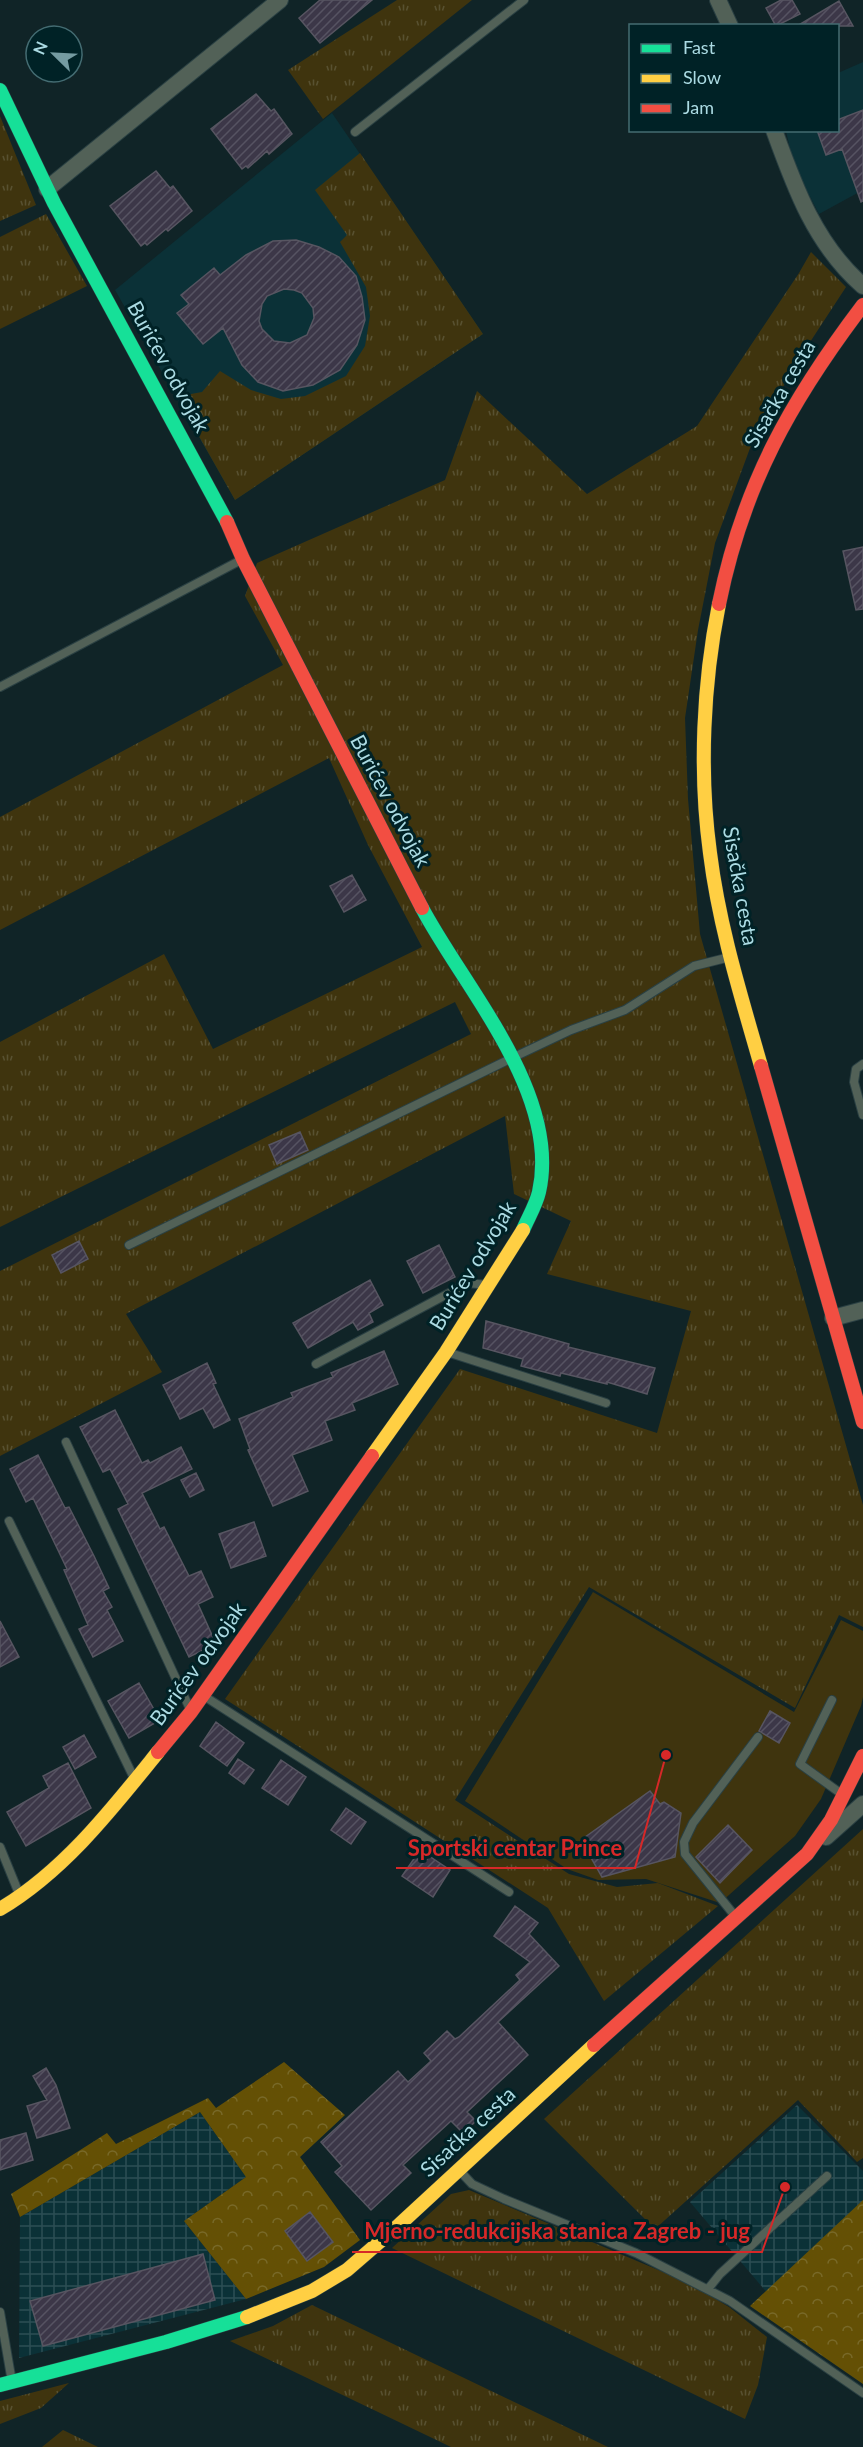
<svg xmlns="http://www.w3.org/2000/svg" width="863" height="2447" font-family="Lato,sans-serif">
	<defs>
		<pattern id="industrial-grid" width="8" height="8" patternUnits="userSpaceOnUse" patternTransform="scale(1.5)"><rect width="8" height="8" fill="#0b3137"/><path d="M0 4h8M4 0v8" fill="none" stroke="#2c4e54"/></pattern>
		<pattern id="grass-tufts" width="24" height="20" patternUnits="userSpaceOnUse" patternTransform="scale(1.5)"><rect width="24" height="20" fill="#3f340e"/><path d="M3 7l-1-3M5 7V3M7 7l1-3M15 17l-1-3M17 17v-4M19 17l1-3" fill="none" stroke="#585131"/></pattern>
		<pattern id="forest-crowns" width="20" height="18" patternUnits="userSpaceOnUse" patternTransform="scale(1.5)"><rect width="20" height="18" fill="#645005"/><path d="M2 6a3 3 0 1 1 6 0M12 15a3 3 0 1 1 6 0" fill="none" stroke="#786929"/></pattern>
		<pattern id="building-hatch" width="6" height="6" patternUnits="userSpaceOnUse" patternTransform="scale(1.5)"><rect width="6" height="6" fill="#3c3748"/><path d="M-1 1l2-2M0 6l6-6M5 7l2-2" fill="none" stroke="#565362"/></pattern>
	</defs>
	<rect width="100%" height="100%" fill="#102427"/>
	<!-- built -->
	<path fill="#0b3137" d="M863,62V190L819,214L794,166L786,131L838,130V73Z
		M332,113L483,334L235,500L115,290Z"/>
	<!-- industrial -->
	<path fill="url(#industrial-grid)" d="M797,2105L863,2171V2205L769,2295L690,2202Z
		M200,2112L246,2177L184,2221L246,2299L19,2358L20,2217Z"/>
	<!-- grass -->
	<path fill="url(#grass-tufts)" d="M397,0H472L323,119L288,70Z
		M0,116L36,205L0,221Z
		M360,153L483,334L235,500L179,401L191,394L202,392L220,371L251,390L281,399L305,396L346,376L365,346L370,316L366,287L340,242L347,235L315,190Z
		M46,214L87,286L0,329V237Z
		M811,252L846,287L797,362L753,440L715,543L698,630L685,718L688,799L700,934L863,1505V1627L839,1615L795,1708L589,1587L455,1800L569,1874L617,1887L658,1883L718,1906L604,2001L548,1908L225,1699L460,1369L657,1433L691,1311L547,1274L571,1221L514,1194L505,1116L126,1314L162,1372L0,1456V1271L471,1034L455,1002L0,1227V1042L164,954L213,1049L422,947L368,845L329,758L0,930V817L283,665L245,596L257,563L445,480L477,391L587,494L697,426L799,273Z
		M863,1829V2158L857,2162L798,2100L655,2229L544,2119Z
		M469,2190L689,2283L729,2307L767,2337L758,2385L745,2419L392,2248L451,2194Z
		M312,2305L608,2447H451L230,2341L273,2326Z
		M69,2383L41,2408L0,2424V2401Z
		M63,2430L98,2447H42Z"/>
	<!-- forest -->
	<path fill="url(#forest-crowns)" d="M284,2062L345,2115L300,2157L360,2240L324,2267L246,2299L184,2221L246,2177L200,2112L20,2217L11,2194L107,2133L116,2144L208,2098L216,2108Z
		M863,2200V2384L750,2306Z"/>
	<!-- pitch -->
	<path fill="#3f340e" d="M593,1592L794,1712L841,1620L863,1631V1697L861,1706L821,1799L795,1836L720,1903L646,1879L598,1880L567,1869L465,1801Z"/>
	<!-- building -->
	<path fill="url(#building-hatch)" stroke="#575561" stroke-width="1.5" fill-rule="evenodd" d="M320,0H372L320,43L299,18Z
		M781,0H792L800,14L776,26L766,8Z
		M839,1L853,26H797Z
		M256,94L271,111L274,109L292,134L269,154L267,151L248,168L246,166L242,169L211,129Z
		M863,110V201L861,202L842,149L826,155L817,130H837V120Z
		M156,171L170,188L173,186L192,211L168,231L166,229L147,245L145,243L141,246L110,206Z
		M296,240L319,247L339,257L356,276L362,297L365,320L357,345L340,370L313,385L283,391L258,382L242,365L223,328L203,344L177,313L189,304L181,295L214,268L220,275L246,255L273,241ZM284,289L294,290L302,293L313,308L314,318L307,335L290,343L274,341L262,329L259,321L262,304L267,296Z
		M863,547V609L856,610L843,551Z
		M352,875L366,900L344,912L330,886Z
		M300,1132L308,1150L277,1164L269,1145Z
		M79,1241L88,1259L61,1273L52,1255Z
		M439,1245L455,1277L423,1293L407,1261Z
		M370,1280L383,1305L369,1313L373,1322L358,1330L353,1322L308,1348L293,1323Z
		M486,1321L569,1344L568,1347L655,1368L647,1394L607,1382V1384L561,1373L560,1376L521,1366L523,1359L483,1348Z
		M384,1351L398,1384L352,1403L355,1410L325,1421L332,1440L292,1455L308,1491L273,1506L248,1450L250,1449L239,1419L293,1397L291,1393L333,1377L331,1373Z
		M207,1363L216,1383L213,1384L230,1420L214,1428L203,1408L180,1419L163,1385Z
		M115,1410L142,1463L148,1460L150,1463L181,1447L192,1469L142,1493L160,1529L164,1527L189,1576L201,1571L213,1597L198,1604L216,1644L189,1657L118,1509L128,1504L110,1469L103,1472L80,1427Z
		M38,1455L65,1508L69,1507L94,1556L109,1588L103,1591L112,1607L107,1610L123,1641L93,1657L79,1629L88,1625L64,1570L67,1569L33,1498L26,1502L10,1469Z
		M196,1473L204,1490L190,1497L181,1480Z
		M254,1522L266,1556L231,1568L219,1534Z
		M0,1621L19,1657L0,1667Z
		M139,1683L160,1720L129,1738L108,1701Z
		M770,1711L790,1723L779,1743L759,1731Z
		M216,1722L244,1743L227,1766L200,1746Z
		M84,1735L96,1757L75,1769L63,1747Z
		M238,1759L254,1770L244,1784L229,1773Z
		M281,1760L306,1777L288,1805L262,1788Z
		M68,1763L91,1808L26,1846L7,1812L49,1788L43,1776Z
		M650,1791L660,1804L664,1802L681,1813L675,1857L602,1877L581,1840Z
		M346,1808L366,1822L351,1844L331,1830Z
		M728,1825L752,1850L720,1883L696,1857Z
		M420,1850L450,1870L433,1897L402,1876Z
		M515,1906L538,1923L529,1934L559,1966L498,2022L528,2055L467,2112L476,2121L463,2133L451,2121L403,2165L411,2173L371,2210L335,2172L342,2166L321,2142L398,2071L408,2082L431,2061L424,2053L447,2031L455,2039L459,2037L520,1980L516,1975L530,1962L494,1936Z
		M46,2068L56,2085L70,2128L37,2138L27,2106L47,2100L33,2076Z
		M26,2133L33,2160L0,2170V2140Z
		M310,2212L333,2242L307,2261L285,2231Z
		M203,2254L215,2300L43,2346L30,2301Z"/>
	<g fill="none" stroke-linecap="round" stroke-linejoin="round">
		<!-- lane casing -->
		<g stroke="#2a4043" stroke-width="10">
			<path id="lane" d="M355,132L524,0
				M0,687L243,559
				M863,1064L856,1069L854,1082L863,1115
				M129,1245L512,1058L571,1030L625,1010L694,966L730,957
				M447,1352L606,1403
				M316,1364L468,1283L487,1285
				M66,1442L190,1709
				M9,1521L134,1778
				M204,1696L509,1892
				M832,1700L800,1764L843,1795
				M0,1847L20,1896
				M735,1916L685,1854L684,1842L693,1823L758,1737
				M458,2169L472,2184L504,2199L636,2253L730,2301L863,2393
				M708,2289L720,2274L827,2176
				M0,2312L12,2382"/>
		</g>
		<!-- street casing -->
		<g stroke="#2a4043" stroke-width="18">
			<path id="street" d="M718,0L730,26
				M774,130C795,188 815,244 863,286
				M47,189L280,0
				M833,1318L863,1310
				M826,1837L863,1804"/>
		</g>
		<!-- fast casing -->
		<g stroke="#2a4043" stroke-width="15">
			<path id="fast" d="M0,90L54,203L227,522
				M422,908C465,989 561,1094 539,1192C536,1205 528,1218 523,1230
				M0,2385L166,2342L247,2317"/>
		</g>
		<!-- slow casing -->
		<g stroke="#2a4043" stroke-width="15">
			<path id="slow" d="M719,604C703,684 699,772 710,853C719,926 741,996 761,1066
				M372,1456L446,1352L523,1230
				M0,1909C64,1871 112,1809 158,1752
				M247,2317L312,2291L347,2270L399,2225L594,2045"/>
		</g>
		<!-- jam casing -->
		<g stroke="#2a4043" stroke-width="15">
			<path id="jam" d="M227,522L243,559L422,908
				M719,604C743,485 791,400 863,305
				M761,1066L863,1422
				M158,1752L191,1712L372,1456
				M594,2045L807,1854L831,1820L863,1756"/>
		</g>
		<!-- lane -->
		<use href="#lane" stroke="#526157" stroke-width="8"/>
		<!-- street -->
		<use href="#street" stroke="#526157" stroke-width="16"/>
		<!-- fast -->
		<use href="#fast" stroke="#16e098" stroke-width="14"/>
		<!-- slow -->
		<use href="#slow" stroke="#ffcf43" stroke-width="14"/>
		<!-- jam -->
		<use href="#jam" stroke="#f24e42" stroke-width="14"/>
	</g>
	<g text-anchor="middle" stroke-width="6" stroke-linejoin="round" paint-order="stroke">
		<!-- street labels -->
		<g font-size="21" fill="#abdbe3" stroke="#002226">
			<text transform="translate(168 367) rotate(61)" y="7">Burićev odvojak</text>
			<text transform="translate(780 394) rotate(-60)" y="7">Sisačka cesta</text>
			<text transform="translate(390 801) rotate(62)" y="7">Burićev odvojak</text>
			<text transform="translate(740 886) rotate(80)" y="7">Sisačka cesta</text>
			<text transform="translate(473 1266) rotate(-59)" y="7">Burićev odvojak</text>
			<text transform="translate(198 1664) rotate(-54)" y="7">Burićev odvojak</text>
			<text transform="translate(468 2132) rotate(-43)" y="7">Sisačka cesta</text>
		</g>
	</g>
	<!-- callouts -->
	<path fill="none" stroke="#d62828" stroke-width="2" d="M666 1755L635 1868H396M785 2187L762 2252H352"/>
	<g fill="#d62828" stroke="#002226" stroke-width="2">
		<circle cx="666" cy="1755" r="6"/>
		<circle cx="785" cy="2187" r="6"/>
	</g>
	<g font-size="22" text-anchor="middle" font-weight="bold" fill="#d62828" stroke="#002226" stroke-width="6" stroke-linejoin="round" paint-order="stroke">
		<text x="515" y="1856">Sportski centar Prince</text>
		<text x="557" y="2239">Mjerno-redukcijska stanica Zagreb - jug</text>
	</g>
	<!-- legend -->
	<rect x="629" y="24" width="210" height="108" fill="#002226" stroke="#446c72" stroke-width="1.5"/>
	<rect x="641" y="44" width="30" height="9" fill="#16e098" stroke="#446c72" stroke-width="1.5"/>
	<text x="683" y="54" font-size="18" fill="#abdbe3">Fast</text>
	<rect x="641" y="74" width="30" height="9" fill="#ffcf43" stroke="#446c72" stroke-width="1.5"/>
	<text x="683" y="84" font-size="18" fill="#abdbe3">Slow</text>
	<rect x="641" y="104" width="30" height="9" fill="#f24e42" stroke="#446c72" stroke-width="1.5"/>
	<text x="683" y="114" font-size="18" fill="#abdbe3">Jam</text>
	<!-- north arrow -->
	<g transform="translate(54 54) rotate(294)"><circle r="28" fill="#002226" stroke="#446c72" stroke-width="1.5"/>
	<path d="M0-4.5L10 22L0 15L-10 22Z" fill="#759ba1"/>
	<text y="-9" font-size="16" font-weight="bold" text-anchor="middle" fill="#abdbe3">N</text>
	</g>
</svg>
